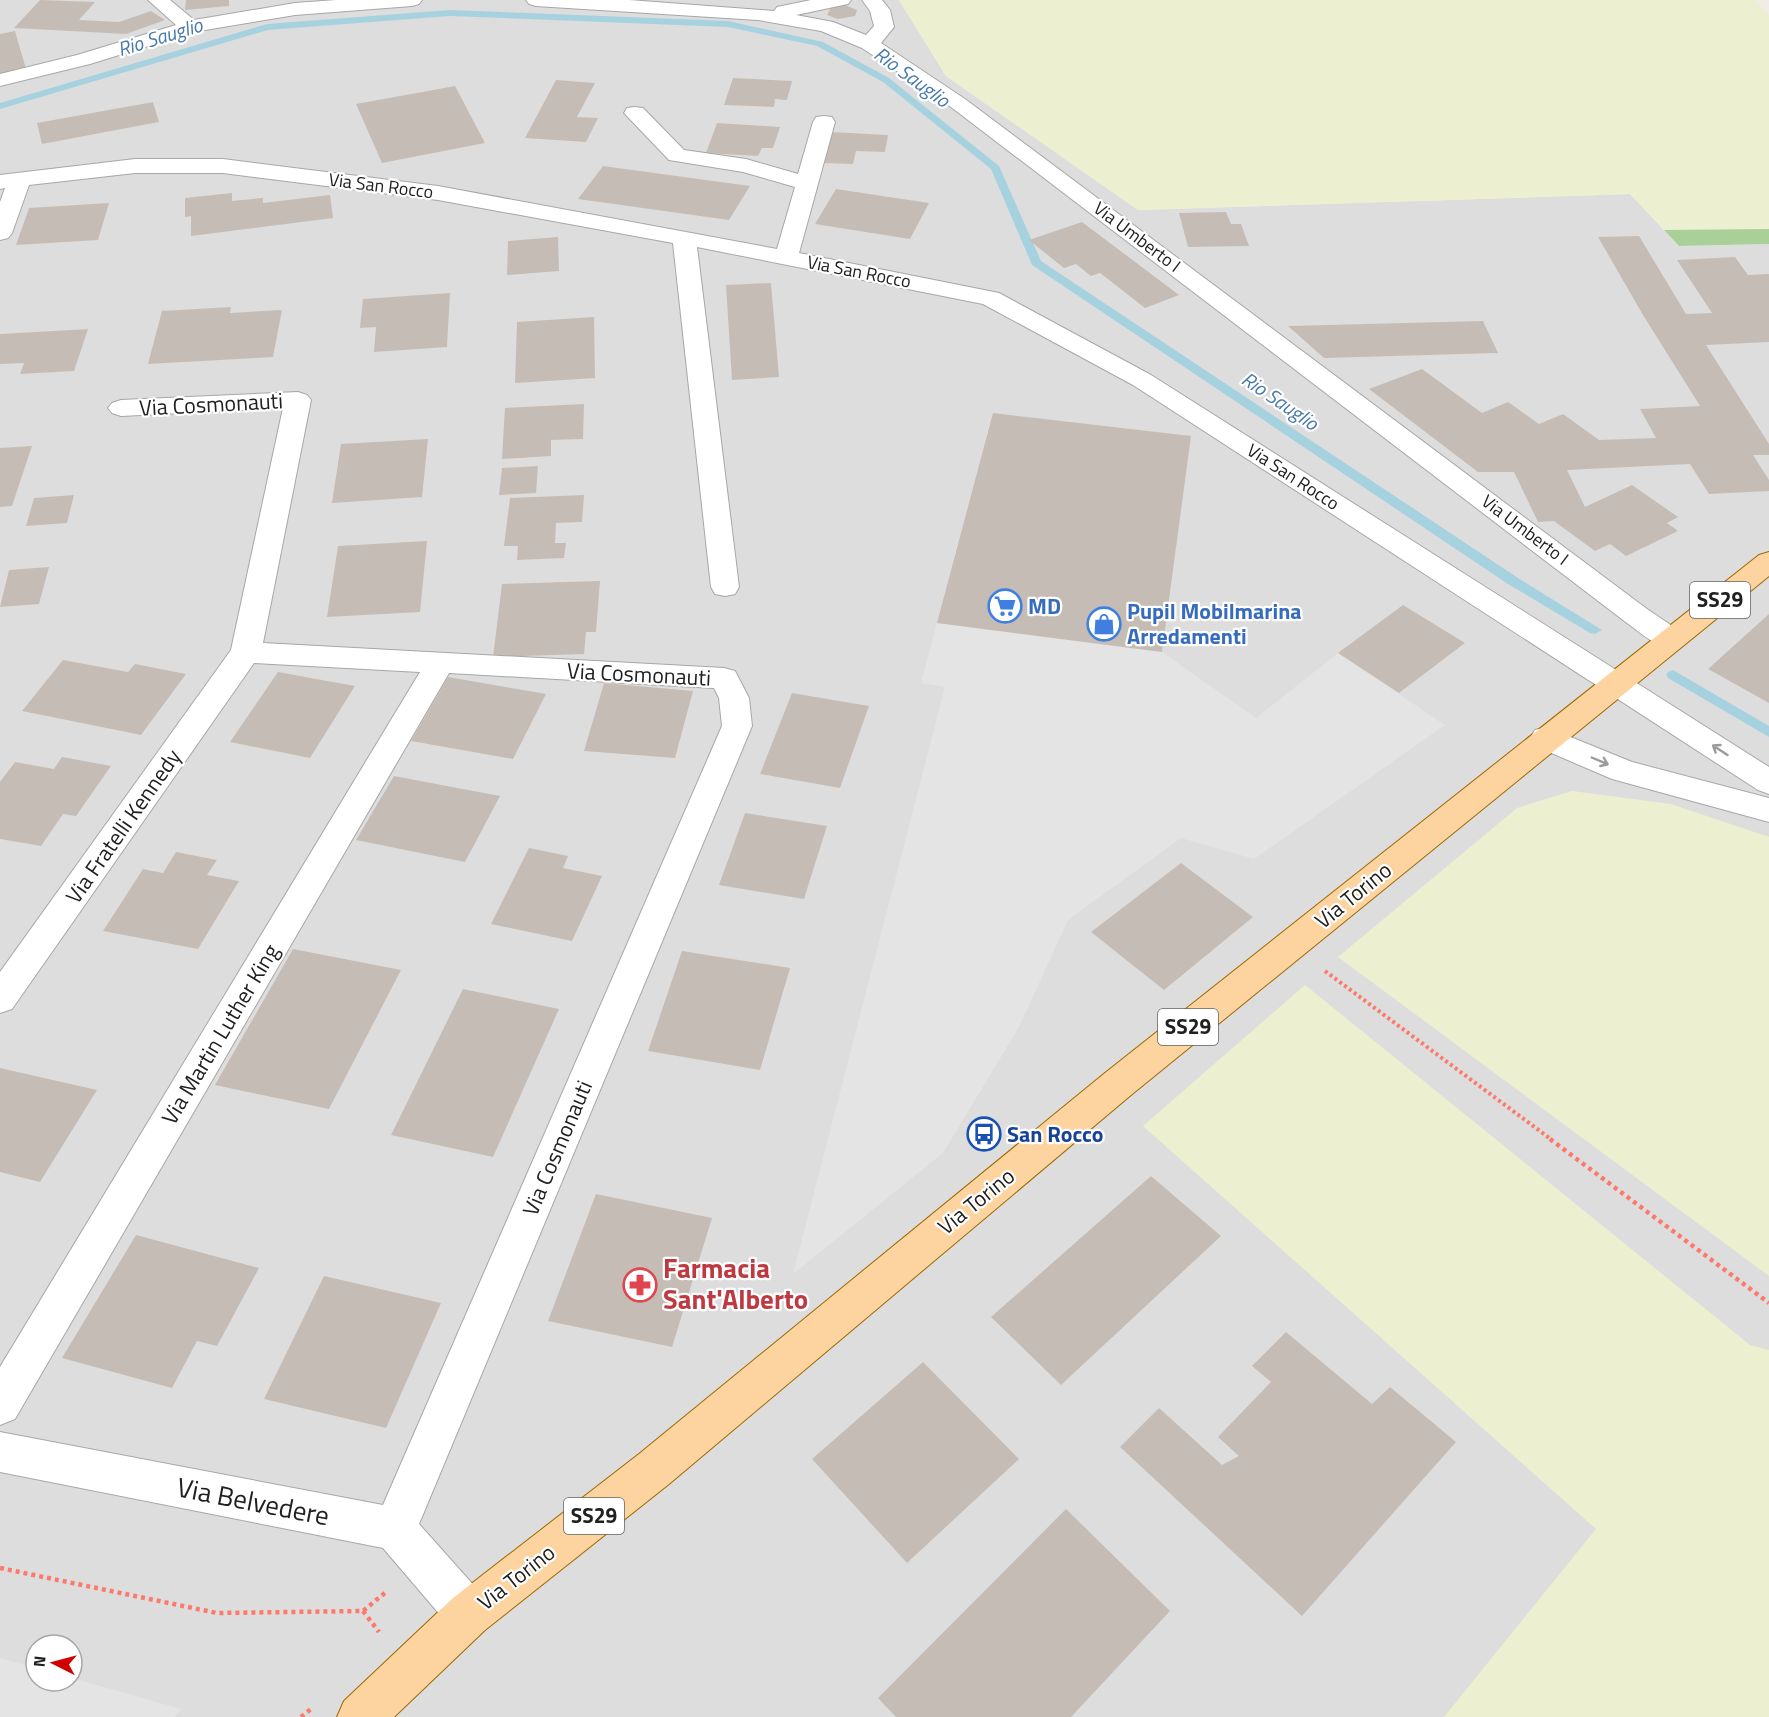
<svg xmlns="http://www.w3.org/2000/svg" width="1769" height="1717" font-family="'Titillium Web',sans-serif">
	<rect width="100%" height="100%" fill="#f1ede6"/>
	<!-- residential -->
	<path fill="#dedddd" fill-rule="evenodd" d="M0,0H899L946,76L1138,210L1630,194L1679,246L1769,244V1717H0ZM36,1645H72V1681H36Z"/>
	<!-- farmland -->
	<path fill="#edefd1" d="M899,0H1755L1769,15V229L1664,230L1630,194L1138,210L946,76Z
		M1572,791L1671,804L1769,837V1276L1338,957L1517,808Z
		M1305,985L1750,1345L1769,1350V1717H1444L1596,1529L1143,1126Z"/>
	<!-- forest -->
	<path fill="#aad09a" d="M1769,229V244L1679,246L1664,230Z"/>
	<!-- parking -->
	<path fill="#e4e4e4" d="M937,623L1162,652L1256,718L1338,653L1445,725L1254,859L1181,838L1068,920L1019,1027L943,1153L793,1274L945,687L921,683Z
		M0,1658L36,1668V1681H72V1678L181,1709L175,1717H0Z"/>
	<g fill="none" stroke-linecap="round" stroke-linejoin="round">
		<!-- stream -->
		<path fill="#a6d2df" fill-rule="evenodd" d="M450,10L728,21L823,42L889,78L999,166L1041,261L1518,578L1602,630L1595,634L1590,633L1508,584L1032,265L991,169L883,82L817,46L728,27L450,16L268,30L0,109V103L267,24Z
			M1673,670L1769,726V737L1668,678L1666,675L1668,672Z"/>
	</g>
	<!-- building -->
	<path fill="#c5bdb5" d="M40,0L95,2L79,20L119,22L151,11L165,20L126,34L14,28Z
		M186,0H229V6L185,10Z
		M845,5L857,10L855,16L838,19L827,15L831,8Z
		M15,31L26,69L0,74V34Z
		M733,78L792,81L787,100L775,99L774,107L724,105Z
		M556,80L595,83L577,117L598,118L586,142L525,138Z
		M455,86L485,143L382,163L356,104Z
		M153,102L159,122L42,144L37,123Z
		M717,123L780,127L773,148H762L758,156L706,153Z
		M830,132L888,135L885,152L856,151L853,164L823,163Z
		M603,166L750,186L729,220L578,199Z
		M836,189L929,203L910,239L815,224Z
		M232,193V201L263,198V203L330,195L333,218L191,236V216L185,217V198Z
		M109,203L98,240L16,245L29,208Z
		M1226,212L1231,224H1241L1249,246L1188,247L1179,213Z
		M1082,222L1179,295L1145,308L1100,273L1091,276L1076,264L1064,268L1029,240Z
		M1639,236L1686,314L1712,313L1677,260L1735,257L1748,275L1769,274V342L1706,345L1769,444V455H1753L1769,480V491L1709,494L1690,464L1567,470L1585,507L1632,485L1678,517L1667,523L1678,531L1626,556L1610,544L1595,551L1554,521L1538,522L1514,472H1478L1369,389L1422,369L1482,413L1508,402L1539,424L1563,414L1599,440L1656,438L1640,409L1700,406L1643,315L1598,237Z
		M558,237L559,271L507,275L508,241Z
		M771,283L779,377L732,380L726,285Z
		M450,293L447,347L374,352L376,327L360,328L363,299Z
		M231,307L230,313L282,310L273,357L148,364L162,311Z
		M594,317L595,378L515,383L517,322Z
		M1483,321L1498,353L1324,358L1288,326Z
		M88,329L74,371L20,374L24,363L0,364V334Z
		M584,404L583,439L551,440V456L502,459L505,408Z
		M993,413L1191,436L1162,652L937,623Z
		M428,439L422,497L332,503L341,444Z
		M32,446L12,506L0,507V448Z
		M538,466L536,493L499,495L502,468Z
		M74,495L67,523L26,526L34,498Z
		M584,495L582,522L556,523L555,543H566L564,558L517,560L518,546H504L510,498Z
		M427,541L420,612L327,617L338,546Z
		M49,567L39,604L0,607L9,570Z
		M600,581L596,632H586L584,654L493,657L502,584Z
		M1403,605L1465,643L1399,693L1338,653Z
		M1769,614V703L1708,669Z
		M63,660L128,672L135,664L186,674L141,735L22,711Z
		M278,672L355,686L310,758L230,742Z
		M448,677L546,694L513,759L411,741Z
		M604,683L693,691L675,758L584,751Z
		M792,693L869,706L840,788L760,774Z
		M62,757L111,766L76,816L63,814L41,846L0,839V782L15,762L54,769Z
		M394,776L500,796L465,862L356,840Z
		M745,813L827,826L804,899L719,885Z
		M529,848L568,856L563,868L602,876L572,941L491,924Z
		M176,852L217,860L207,875L239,881L198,949L103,931L143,869L163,873Z
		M1181,863L1253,917L1164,990L1091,932Z
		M293,949L401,970L329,1109L215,1085Z
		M682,951L790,968L760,1070L648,1051Z
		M463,989L559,1009L493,1157L391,1135Z
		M0,1068L97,1090L40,1182L0,1172Z
		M1151,1176L1221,1236L1061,1385L991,1317Z
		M596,1194L712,1218L672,1347L548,1321Z
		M136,1235L259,1268L217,1346L197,1341L172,1388L62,1358Z
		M324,1276L441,1303L386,1428L264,1399Z
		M1286,1332L1372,1404L1390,1387L1456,1442L1302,1616L1120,1447L1159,1408L1222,1465L1239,1456L1218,1437L1271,1382L1252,1366Z
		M923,1362L1019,1459L907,1563L812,1459Z
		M1066,1509L1170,1611L1071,1717H896L878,1698Z"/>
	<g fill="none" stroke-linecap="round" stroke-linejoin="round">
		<!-- minor casing -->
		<g stroke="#a7a7a7" stroke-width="2">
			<path id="minor" d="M148,0H170L194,20L295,3L336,0H422L419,4L412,6L295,15L193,32L90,64L0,86V74L77,55L176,25Z
				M526,0H629L774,11L777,7L811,0H851L848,4L796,15L833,22L866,35L874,26L870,11L862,0H882L890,10L894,27L881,43L965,99L1647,609L1681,632L1686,639L1681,646C1660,652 1644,635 1627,623L951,107L862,48L821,31L758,20L536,6L529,4Z
				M635,107L643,108L684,150L746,159L798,174L813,122L816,117L824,116L832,117L835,122L799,253L999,293L1151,375L1769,767V794L1758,790L1133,385L983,304L697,247L739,587L735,594L725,596L715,594L711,587L673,243L438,200L223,173H135L29,185L12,233L8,238L0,240V202L5,188L0,189V175L135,159H223L438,186L777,249L795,187L743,172L669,160L624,113L627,108Z
				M298,392L307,395L311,400L263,643L724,668L735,671L749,698L752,726L419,1524L485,1598L491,1614L485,1630L469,1636L453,1630L383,1548L0,1472V1432L383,1505L722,726L719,698L714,688L449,673L15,1419L0,1425V1367L420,672L254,663L12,1009L0,1013V972L231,650L283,408L121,416L112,413L108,408L112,403L121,400Z
				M1546,727L1632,762L1769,798V822L1612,779L1535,746L1530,738L1535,730Z"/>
		</g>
		<!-- major casing -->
		<g stroke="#9c6800" stroke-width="2">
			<path id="major" d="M1769,552V576L1131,1095L669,1484L485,1630L394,1717H337L344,1701L453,1598L639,1454L1105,1073L1759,555Z"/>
		</g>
		<!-- path-far1 -->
		<path stroke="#fc7a6c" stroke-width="4" stroke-dasharray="3 3" stroke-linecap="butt" d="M1325,971L1552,1140"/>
		<!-- path -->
		<path stroke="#fc7a6c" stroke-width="4.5" stroke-dasharray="4 4" stroke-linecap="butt" d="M1550,1139L1769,1303
			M0,1568L217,1613L363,1611L386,1592
			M363,1611L379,1632
			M301,1717L312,1708"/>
		<!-- minor -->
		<use href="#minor" fill="#fff" fill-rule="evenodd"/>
		<!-- major -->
		<use href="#major" fill="#fdd49f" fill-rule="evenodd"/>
	</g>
	<!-- one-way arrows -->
	<defs><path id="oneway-shaft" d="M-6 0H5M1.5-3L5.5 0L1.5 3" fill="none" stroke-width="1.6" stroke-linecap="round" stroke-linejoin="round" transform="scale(1.5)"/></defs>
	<g stroke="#9b9b9b">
		<use href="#oneway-shaft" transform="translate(1720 750) rotate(-147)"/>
		<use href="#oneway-shaft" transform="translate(1600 761) rotate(23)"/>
	</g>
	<!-- icons -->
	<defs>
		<g id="supermarket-ring" transform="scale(1.725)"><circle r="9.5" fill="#fff" stroke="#3f7fe0" stroke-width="1.5"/><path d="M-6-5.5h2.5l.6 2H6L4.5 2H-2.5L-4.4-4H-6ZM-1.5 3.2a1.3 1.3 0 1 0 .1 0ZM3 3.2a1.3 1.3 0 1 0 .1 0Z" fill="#3f7fe0"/></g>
		<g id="shop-ring" transform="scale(1.725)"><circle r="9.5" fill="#fff" stroke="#3f7fe0" stroke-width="1.5"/><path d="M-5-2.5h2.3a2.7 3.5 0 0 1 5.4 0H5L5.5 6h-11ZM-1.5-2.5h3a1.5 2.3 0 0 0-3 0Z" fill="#3f7fe0"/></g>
		<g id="bus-ring" transform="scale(1.725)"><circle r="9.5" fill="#fff" stroke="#1a4fb4" stroke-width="1.5"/><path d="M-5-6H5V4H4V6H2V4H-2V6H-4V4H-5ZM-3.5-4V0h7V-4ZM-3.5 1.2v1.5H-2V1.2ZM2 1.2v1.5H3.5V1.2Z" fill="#1a4fb4"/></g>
		<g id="pharmacy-ring" transform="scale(1.725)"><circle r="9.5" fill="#fff" stroke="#e0444e" stroke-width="1.5"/><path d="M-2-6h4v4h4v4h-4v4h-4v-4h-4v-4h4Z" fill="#e0444e"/></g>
	</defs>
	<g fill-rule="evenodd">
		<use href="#supermarket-ring" x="1005" y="606"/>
		<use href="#shop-ring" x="1104" y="624"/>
		<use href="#bus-ring" x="984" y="1134"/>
		<use href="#pharmacy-ring" x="640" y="1285"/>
	</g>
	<g text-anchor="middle" stroke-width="4.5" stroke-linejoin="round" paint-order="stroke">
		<!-- far-street labels -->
		<g font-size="18" fill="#202020" stroke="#fff">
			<text transform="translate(381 186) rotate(7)" y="6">Via San Rocco</text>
			<text transform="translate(1137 237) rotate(37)" y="6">Via Umberto I</text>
			<text transform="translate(859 272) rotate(11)" y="6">Via San Rocco</text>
			<text transform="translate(1293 477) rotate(33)" y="6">Via San Rocco</text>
			<text transform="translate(1525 530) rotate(37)" y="6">Via Umberto I</text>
		</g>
		<!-- far-water labels -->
		<g font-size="20" font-style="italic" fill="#4779aa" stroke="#fff">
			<text transform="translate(160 37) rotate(-17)" y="7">Rio Sauglio</text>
			<text transform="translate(912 77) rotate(36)" y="7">Rio Sauglio</text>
			<text transform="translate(1280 401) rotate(34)" y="7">Rio Sauglio</text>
		</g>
		<!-- shield labels -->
		<g fill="#fff" stroke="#636363" stroke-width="1.5">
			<rect x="1690" y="582" width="60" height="36" rx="4.5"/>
			<rect x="1158" y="1009" width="60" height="36" rx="4.5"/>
			<rect x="564" y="1498" width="60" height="36" rx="4.5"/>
		</g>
		<g font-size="21" font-weight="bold" fill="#202020">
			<text x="1720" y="607">SS29</text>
			<text x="1188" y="1034">SS29</text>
			<text x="594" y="1523">SS29</text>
		</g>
		<!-- street labels -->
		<g font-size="22" fill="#202020" stroke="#fff">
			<text transform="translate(211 404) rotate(-3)" y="8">Via Cosmonauti</text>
			<text transform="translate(639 674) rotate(3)" y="8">Via Cosmonauti</text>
			<text transform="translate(123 826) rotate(-55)" y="8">Via Fratelli Kennedy</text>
			<text transform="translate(1353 895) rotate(-39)" y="8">Via Torino</text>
			<text transform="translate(220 1034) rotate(-59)" y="8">Via Martin Luther King</text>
			<text transform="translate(557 1148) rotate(-67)" y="8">Via Cosmonauti</text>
			<text transform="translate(976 1201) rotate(-39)" y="8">Via Torino</text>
			<text transform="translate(516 1577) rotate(-38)" y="8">Via Torino</text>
		</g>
		<!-- shop labels -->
		<g font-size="22" font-weight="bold" fill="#366cbe" stroke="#fff" text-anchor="start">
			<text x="1028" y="614">MD</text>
			<text x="1127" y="619">Pupil Mobilmarina<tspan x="1127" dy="25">Arredamenti</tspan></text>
		</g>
		<!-- transit labels -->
		<g font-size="22" font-weight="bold" fill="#164399" stroke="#fff" text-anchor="start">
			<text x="1007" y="1142">San Rocco</text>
		</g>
		<!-- near-health labels -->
		<g font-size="27" font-weight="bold" fill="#be3a42" stroke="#fff" text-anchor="start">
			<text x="663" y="1278">Farmacia<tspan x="663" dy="31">Sant'Alberto</tspan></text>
		</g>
		<!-- near-street labels -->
		<g font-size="27" fill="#202020" stroke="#fff">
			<text transform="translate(253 1502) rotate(11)" y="9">Via Belvedere</text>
		</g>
	</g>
	<!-- north arrow -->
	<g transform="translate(54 1663) rotate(276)"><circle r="28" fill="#ffffff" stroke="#a6a6a6" stroke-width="1.5"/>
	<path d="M0-4.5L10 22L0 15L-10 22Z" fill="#d00000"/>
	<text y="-9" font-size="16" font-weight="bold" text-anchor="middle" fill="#202020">N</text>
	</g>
</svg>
